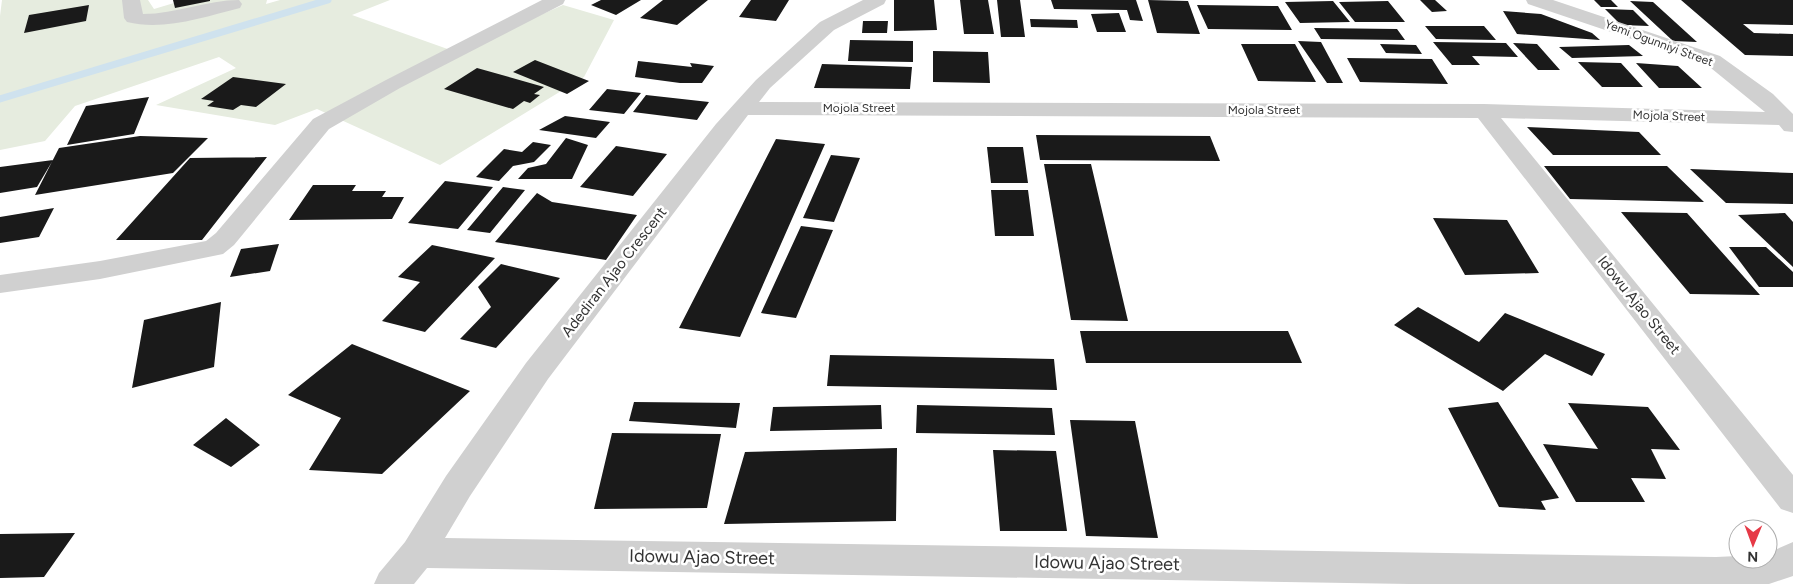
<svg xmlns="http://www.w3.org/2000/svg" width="1793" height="584" font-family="Figtree,sans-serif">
	<rect width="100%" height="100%" fill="#fff"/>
	<!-- green -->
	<path fill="#e6ecdf" d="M2,0H148L154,9L184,0H267L266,4L280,0H390L352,15L456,52L563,5L614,20L584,77L440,165L317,109L275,125L156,105L236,68L219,57L75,106L45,141L0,150V16Z"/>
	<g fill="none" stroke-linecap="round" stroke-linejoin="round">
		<!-- stream -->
		<path stroke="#cfe2ee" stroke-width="7" d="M0,99L328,0"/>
	</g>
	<!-- building -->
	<path fill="#1a1a1a" d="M173,0H210V1L175,8Z
		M601,0H641L616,15L591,5Z
		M663,0H708L677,25L640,18Z
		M751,0H789L776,21L739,17Z
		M894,0H934L937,30L894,31Z
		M960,0H988L994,34H964Z
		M997,0H1020L1025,37H1001Z
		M1051,0H1136L1143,21L1130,20L1127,10L1054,9Z
		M1148,0L1188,1L1200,34L1157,33Z
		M1420,0H1435L1447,11L1432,12Z
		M1594,0H1611L1618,7H1601Z
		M1681,0H1793V25L1743,24L1754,33L1793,34V56L1745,55Z
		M1333,1L1350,22L1300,23L1285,2Z
		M1388,1L1405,22H1355L1339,2Z
		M1630,1L1653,2L1697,42L1673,41Z
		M89,5L86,21L24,33L29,15Z
		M1197,5L1278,6L1292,30L1208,29Z
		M1605,9L1633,10L1649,26L1621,25Z
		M1503,11L1541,14L1592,33L1600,40L1517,34Z
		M1119,13L1126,32H1097L1091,14Z
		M1030,19L1077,20L1078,28L1031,27Z
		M863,21H888L887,33H862Z
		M1425,26H1484L1496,40L1436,39Z
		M1314,28L1397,29L1405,40L1321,39Z
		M850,40L913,41V62L848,61Z
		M1298,41L1321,42L1343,83H1327Z
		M1433,42L1506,43L1518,57L1472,56L1480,65H1452Z
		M1513,43L1537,44L1560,70H1538Z
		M1241,44H1295L1316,82L1258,81Z
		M1380,44L1416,45L1422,54L1386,53Z
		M1629,45L1643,56L1572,58L1559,47Z
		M933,51L988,52L990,83L933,82Z
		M1347,58L1432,59L1448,84L1360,82Z
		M535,60L589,81L567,94L513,72Z
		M638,61L692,67L690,63L714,66L702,83H680L635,77Z
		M1578,62L1621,63L1643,87H1602Z
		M1636,63L1678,66L1702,88H1659Z
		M822,64L912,67L910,89L814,88Z
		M477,68L544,87L534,94L540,95L530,103L524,101L513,109L444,89Z
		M233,77L286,84L256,107L241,105L233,110L207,106L214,101L201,99Z
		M607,89L641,93L624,114L589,110Z
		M646,95L709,102L697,120L633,112Z
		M149,97L134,134L67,145L86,106Z
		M565,116L610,122L596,138L539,130Z
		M1527,127L1639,132L1661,155H1553Z
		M1036,135L1210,136L1220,161L1040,160Z
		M140,136L208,138L173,173L35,195L59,148Z
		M566,138L588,145L572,179H518L528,168L546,164Z
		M776,139L825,144L740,337L679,328Z
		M533,142L551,145L534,162L513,166L499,181L476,177L504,149L522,152Z
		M616,146L667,154L633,196L580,187Z
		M987,147H1023L1028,183H991Z
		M831,155L860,158L834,222L803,218Z
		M267,157L202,240H116L190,158Z
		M53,160L37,187L0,193V167Z
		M1044,164H1091L1128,321L1071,320Z
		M1544,166H1667L1704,202L1570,199Z
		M1690,169L1793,173V204L1726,203Z
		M445,181L493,187L458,229L408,223Z
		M313,185H356L352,191H386L382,197H404L392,219L289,220Z
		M503,187L525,190L490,233L467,230Z
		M991,190H1028L1034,236H995Z
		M537,193L552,202L637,215L606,260L495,242Z
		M54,208L39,237L0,243V217Z
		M1621,212L1687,213L1760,295L1690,294Z
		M1785,213L1793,222V267L1738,215Z
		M1433,218L1507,220L1539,273L1465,275Z
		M801,226L833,230L796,318L761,313Z
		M279,244L270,271L230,277L241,249Z
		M432,245L495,258L425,332L382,321L420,282L398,277Z
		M1729,247H1766L1793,272V287H1759Z
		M501,264L560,278L496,348L460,339L491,307L478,287Z
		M221,302L214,367L132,388L144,320Z
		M1418,307L1479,342L1505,313L1605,354L1592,376L1545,354L1503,391L1394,325Z
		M1080,331H1288L1302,363H1086Z
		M352,344L470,391L382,474L309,470L341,418L288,395Z
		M830,355L1054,359L1057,390L827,386Z
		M634,402L740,403L736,428L629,421Z
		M1498,402L1559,498L1541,501L1546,510L1499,507L1448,408Z
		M1568,403L1648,407L1680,450L1651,449L1666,479L1631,478L1645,502H1576L1543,444L1598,449Z
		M881,405L882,429L770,431L773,407Z
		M917,405L1052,408L1055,435L916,433Z
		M226,418L260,445L231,467L193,445Z
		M1070,420L1135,421L1158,538L1086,536Z
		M612,433L721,434L707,508L594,509Z
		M897,448L896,521L724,524L745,452Z
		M993,450L1056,451L1067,531H1000Z
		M75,533L44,577L0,578V534Z"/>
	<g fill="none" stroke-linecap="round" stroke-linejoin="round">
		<!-- minor -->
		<path fill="#d0d0d0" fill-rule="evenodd" d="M122,0H140L143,14C176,14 207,0 239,0L242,4L240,8C204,17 164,31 127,22L124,18Z
			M542,0H565L563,4L400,88L329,129L234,245L223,254L100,279L0,293V275L100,261L206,241L216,233L313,119L386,80Z
			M863,0H886L884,4L834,30L770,88L759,102L1484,104L1765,112L1706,64L1528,4L1526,0H1553L1720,56L1773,94L1793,114V132L1784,131L1779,125L1501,118L1793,475V513L1781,509L1478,118L748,115L548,379L470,496L445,538L1716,557L1738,556V559H1768V553L1793,542V576L1769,584H1409L427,568L414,584H374L379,573L405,542L446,476L526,363L716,124L756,80L820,22Z"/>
	</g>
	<g text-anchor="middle" stroke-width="5" stroke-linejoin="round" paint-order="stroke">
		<!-- far-street labels -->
		<g font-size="12" fill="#333" stroke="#fff">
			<text transform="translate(1659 43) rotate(20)" y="4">Yemi Ogunniyi Street</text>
			<text x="859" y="112">Mojola Street</text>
			<text x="1264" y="114">Mojola Street</text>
			<text transform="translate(1669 116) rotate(2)" y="4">Mojola Street</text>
		</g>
		<!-- street labels -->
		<g font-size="15" fill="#333" stroke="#fff">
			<text transform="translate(614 272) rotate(-52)" y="5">Adediran Ajao Crescent</text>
			<text transform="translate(1639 305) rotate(51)" y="5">Idowu Ajao Street</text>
		</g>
		<!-- near-street labels -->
		<g font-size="18" fill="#333" stroke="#fff">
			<text transform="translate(702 557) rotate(1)" y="6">Idowu Ajao Street</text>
			<text transform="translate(1107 563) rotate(1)" y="6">Idowu Ajao Street</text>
		</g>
	</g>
	<!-- north arrow -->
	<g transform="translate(1753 544) rotate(181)"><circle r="24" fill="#ffffff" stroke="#adadad"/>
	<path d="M0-4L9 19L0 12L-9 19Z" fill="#e63946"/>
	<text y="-8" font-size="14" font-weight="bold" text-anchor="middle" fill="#333333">N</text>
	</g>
</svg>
